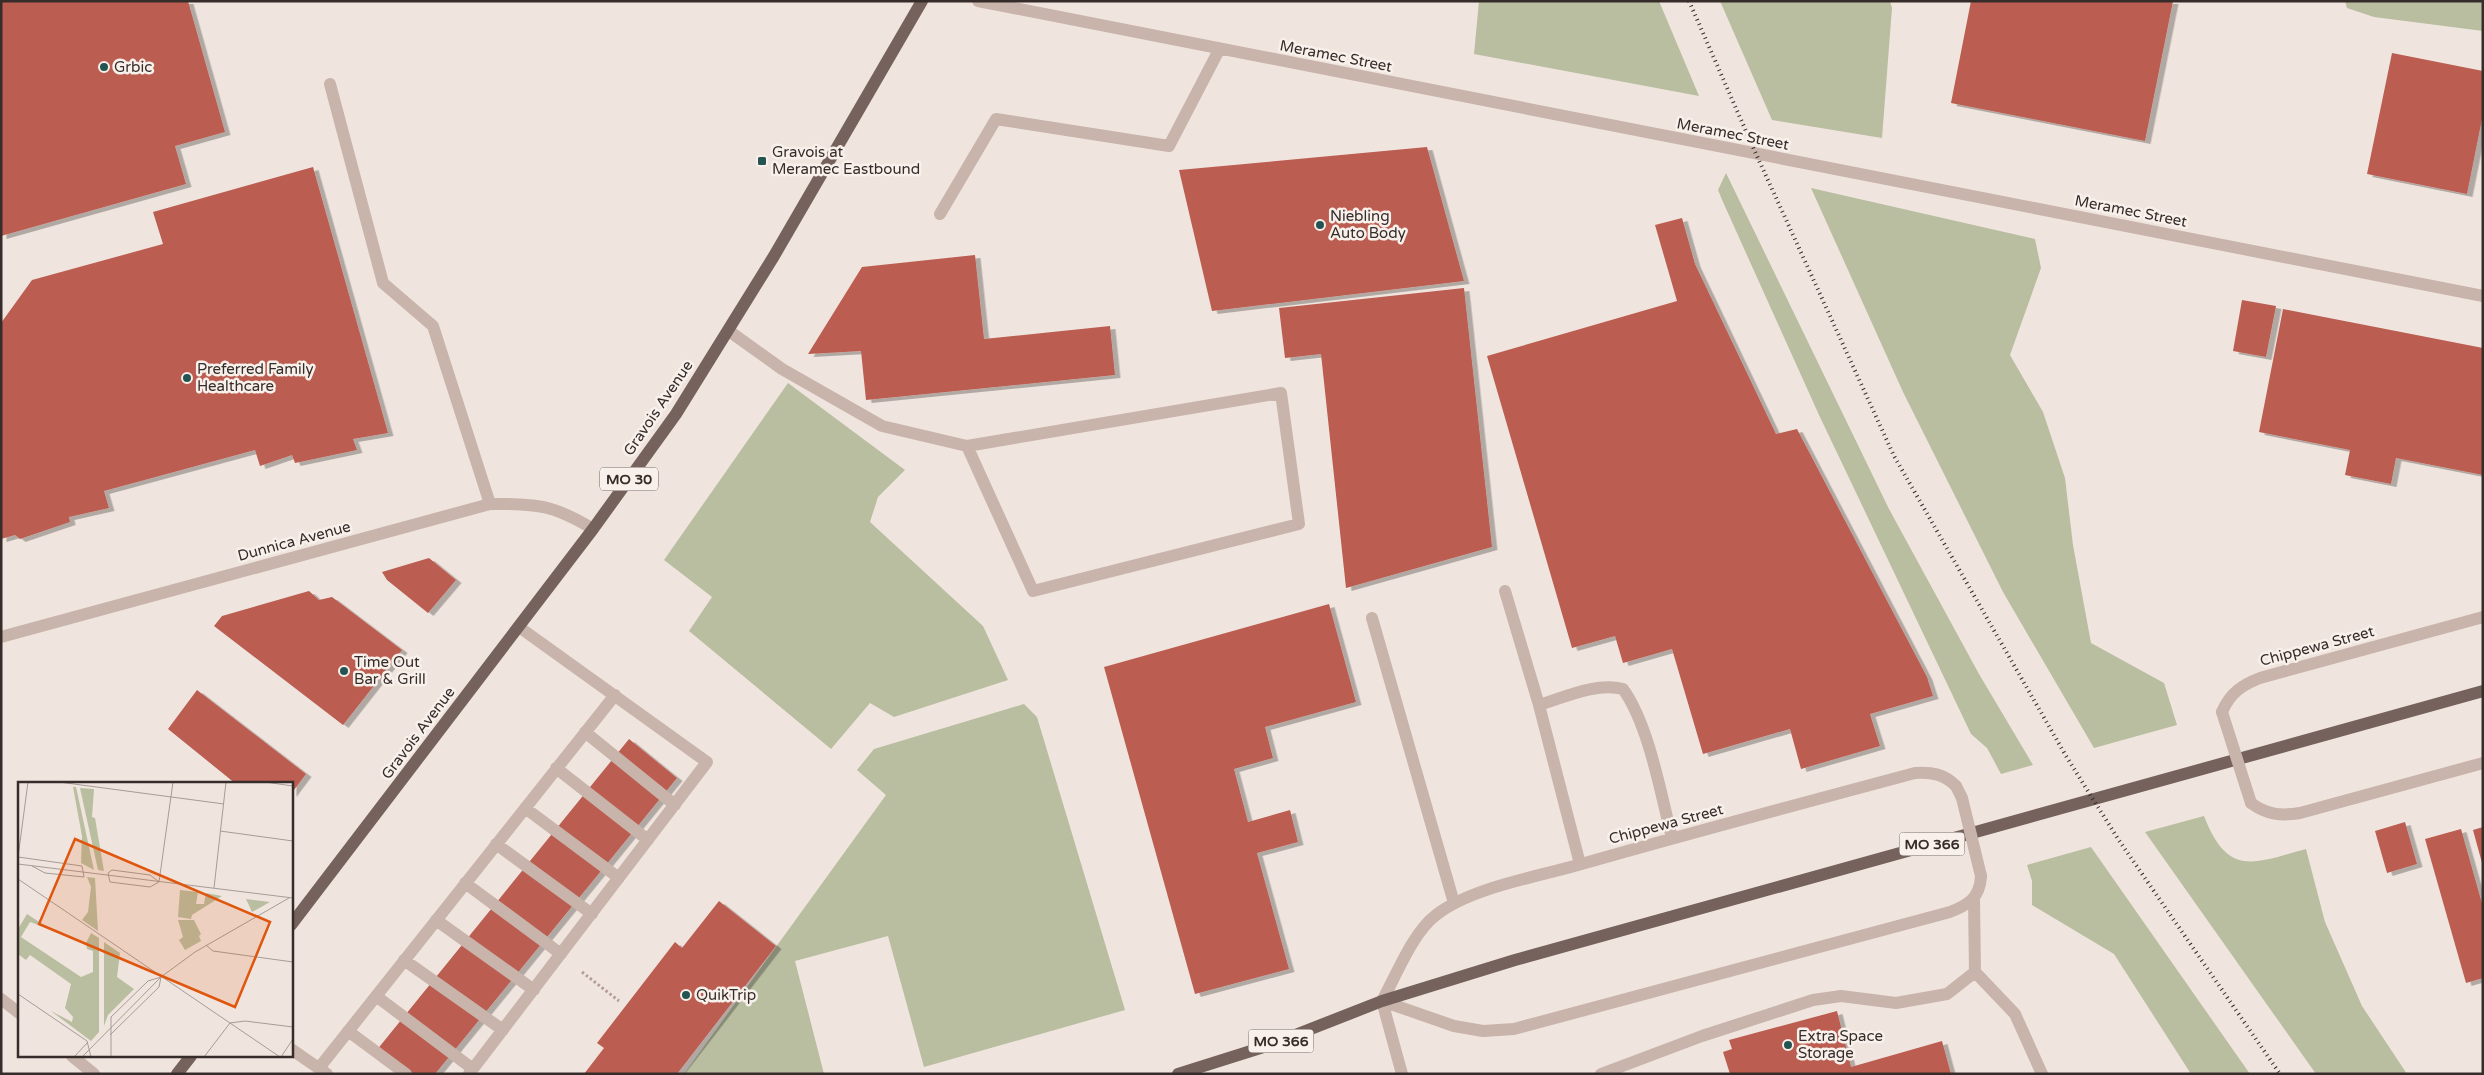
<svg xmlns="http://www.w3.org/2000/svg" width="2484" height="1075" font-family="'Varela Round',sans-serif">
	<defs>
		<filter id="shadow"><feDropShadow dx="5.5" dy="3" stdDeviation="0" flood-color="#0004"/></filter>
	</defs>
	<rect width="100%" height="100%" fill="#f0e5de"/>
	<!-- green -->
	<path fill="#b8be9f" d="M1479,1H1659L1699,96L1474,54Z
		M1720,1H1890L1892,8L1882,138L1772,120Z
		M2345,1H2483V31L2374,17L2347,8Z
		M1726,173L1889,509L1979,674L2033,765L2001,774L1987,748L1971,734L1819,415L1723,202L1718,190Z
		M1811,188L2035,239L2041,268L2010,355L2043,412L2065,478L2073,545L2091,643L2164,683L2177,725L2094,748L2003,592L1903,392Z
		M788,383L905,470L878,497L870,522L983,626L1008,680L894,717L870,703L831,749L689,631L712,597L664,560Z
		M1024,704L1037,717L1125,1010L924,1067L888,936L795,961L824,1074H684L886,795L857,770L874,749Z
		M2204,816C2228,878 2254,863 2306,849L2325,922L2362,1006L2407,1074H2316L2145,832Z
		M2091,847L2250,1074H2191L2114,954L2032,905V881L2027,865Z"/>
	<!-- building -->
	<path fill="#bb5d51" filter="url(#shadow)" d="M1,1H188L225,132L175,146L186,184L1,236Z
		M1971,1H2173L2145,141L1951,103Z
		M2392,53L2483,71V114L2467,194L2367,174Z
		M1427,147L1464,281L1212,311L1179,170Z
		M313,167L388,433L353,439L357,450L295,463L292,455L260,466L255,450L104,491L109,508L69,517L70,522L20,539L15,535L1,539V323L32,280L163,244L153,212Z
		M1682,218L1695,264L1776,434L1797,429L1927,677L1933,696L1870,714L1880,746L1801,769L1790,729L1703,754L1672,649L1623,663L1615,636L1572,648L1487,356L1677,301L1655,225Z
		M975,255L984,339L1110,326L1115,375L866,400L861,351L808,354L862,267Z
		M1464,288L1492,547L1346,588L1321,354L1285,358L1279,308Z
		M2242,300L2276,306L2266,357L2233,351Z
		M2283,309L2483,348V475L2396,458L2391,484L2345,475L2350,450L2259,432Z
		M429,558L456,580L428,613L387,580L382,572Z
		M309,591L319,600L332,597L402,650L343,725L214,626L222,616Z
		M1329,604L1356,702L1265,727L1273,758L1234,769L1248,822L1290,810L1298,842L1257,853L1289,969L1195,994L1104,667Z
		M197,690L306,774L291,794V784H236L168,729Z
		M629,739L677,778L435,1074H405L376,1051Z
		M2405,822L2417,864L2387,873L2375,831Z
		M2483,827V863H2482L2473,830Z
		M2461,829L2483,907V978L2466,983L2425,839Z
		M719,901L776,946L677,1074H584L604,1048L597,1043L675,942L682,948Z
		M1837,1011L1851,1067L1942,1041L1951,1074H1730L1723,1052L1732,1049L1729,1040Z"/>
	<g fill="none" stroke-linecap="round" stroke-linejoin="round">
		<!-- path -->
		<path stroke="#b39e95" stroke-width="3" stroke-dasharray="2.5 2.5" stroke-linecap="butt" d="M582,972L619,1001"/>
		<!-- minor -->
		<path stroke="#c8b4ab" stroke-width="12" d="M978,1L2483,296
			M330,84L383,283L433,326L490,504
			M940,214L996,119L1169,146L1219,50
			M729,331L782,369L882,426L967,446L1281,393L1299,524L1033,591L967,446
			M1505,591L1539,705
			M1372,618L1454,903
			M1,637L490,504C537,504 552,504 593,529
			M2222,712C2230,693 2242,685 2260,678L2483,617
			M585,732L675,805
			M556,768L648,840
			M2251,803C2267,815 2281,816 2300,813L2483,763
			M525,808L619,878
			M496,844L592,914
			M1580,864L1539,705C1565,697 1597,682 1623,689C1649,725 1661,795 1672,838
			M465,883L561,954
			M436,920L534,990
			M404,960L503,1030
			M1975,972L2015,1014L2042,1074
			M376,996L473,1069
			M1,999L19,1013
			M1382,1001C1396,976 1413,932 1436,915C1470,888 1536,877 1578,865C1690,833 1803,803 1915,773C1932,772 1944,774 1956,786
			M1382,1001L1454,1026L1483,1031L1514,1029L1950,912C1968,905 1980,898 1981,876
			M1382,1001L1402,1074
			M348,1031L406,1074
			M291,1049L327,1074
			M72,1056L94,1074
			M319,1068L615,695
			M469,1074L707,762L519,627
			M1601,1074L1702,1036L1813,1000L1841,996L1896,1003L1947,994L1975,972L1974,899"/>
		<!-- major -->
		<path stroke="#76625c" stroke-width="12" d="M291,925L593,529L676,414L774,256L922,1
			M177,1074L191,1056
			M1178,1074L1270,1045L1382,1001L1515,960L2483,691"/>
		<!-- rail -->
		<path stroke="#362c2a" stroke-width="4" stroke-dasharray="1 4" stroke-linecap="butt" d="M1689,1L1756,154L1894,456L2066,756L2118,839L2280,1074"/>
		<!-- minor-bridge -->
		<path stroke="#c8b4ab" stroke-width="12" d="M2222,712L2251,803
			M1956,786L1962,798L1981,876"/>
	</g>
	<!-- markers -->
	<g fill="#235451" stroke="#f8f0ea" stroke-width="2">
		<circle cx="104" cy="67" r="5"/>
		<rect x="757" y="156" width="10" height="10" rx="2.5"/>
		<circle cx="1320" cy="225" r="5"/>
		<circle cx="187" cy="378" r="5"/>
		<circle cx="344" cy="671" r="5"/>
		<circle cx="686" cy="995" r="5"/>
		<circle cx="1788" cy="1045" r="5"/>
	</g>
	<g text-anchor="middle" stroke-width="5" stroke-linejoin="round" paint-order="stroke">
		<!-- shield labels -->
		<g fill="#f8f0ea" stroke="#706764" stroke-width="1">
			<rect x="600" y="467.5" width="58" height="23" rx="4"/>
			<rect x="1899.5" y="832.5" width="65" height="23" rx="4"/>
			<rect x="1248.5" y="1029.5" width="65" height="23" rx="4"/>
		</g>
		<g font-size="14" font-weight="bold" fill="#362c2a">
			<text x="629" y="484">MO 30</text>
			<text x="1932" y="849">MO 366</text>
			<text x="1281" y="1046">MO 366</text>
		</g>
		<!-- street labels -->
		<g font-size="15" fill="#362c2a" stroke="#f8f0ea">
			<text transform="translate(1336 56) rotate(11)" y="5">Meramec Street</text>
			<text transform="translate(1733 134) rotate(11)" y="5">Meramec Street</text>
			<text transform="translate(2131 211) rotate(11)" y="5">Meramec Street</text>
			<text transform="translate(658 408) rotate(-56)" y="5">Gravois Avenue</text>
			<text transform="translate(294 541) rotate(-15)" y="5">Dunnica Avenue</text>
			<text transform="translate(2317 646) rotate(-15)" y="5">Chippewa Street</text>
			<text transform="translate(418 733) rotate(-53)" y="5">Gravois Avenue</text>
			<text transform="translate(1666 824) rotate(-15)" y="5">Chippewa Street</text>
		</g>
		<!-- poi labels -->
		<g font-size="15" fill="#362c2a" stroke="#f8f0ea" text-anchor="start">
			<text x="114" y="72">Grbic</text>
			<text x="772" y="157">Gravois at<tspan x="772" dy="17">Meramec Eastbound</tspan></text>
			<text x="1330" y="221">Niebling<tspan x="1330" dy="17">Auto Body</tspan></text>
			<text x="197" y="374">Preferred Family<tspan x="197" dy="17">Healthcare</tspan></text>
			<text x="354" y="667">Time Out<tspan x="354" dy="17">Bar &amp; Grill</tspan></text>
			<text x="696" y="1000">QuikTrip</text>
			<text x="1798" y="1041">Extra Space<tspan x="1798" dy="17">Storage</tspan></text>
		</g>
	</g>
	<!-- overview -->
	<g transform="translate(18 782)">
		<rect width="275" height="275" fill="#f0e5de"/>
		<path d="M55,5H58L76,88L63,81L64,54ZM62,6L76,7L74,35L77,36L86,89L80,88ZM69,95L77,96L80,149L64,138L70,130L73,105ZM162,108L180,110L178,122H186L188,111L204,114L174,133L173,137L160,135ZM228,117L252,120L234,130ZM9,132L32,147L12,140L3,155L63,195L75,190V169L69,167L68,161L73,151L81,156V250L73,259L33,229L54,240L55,235L47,226L53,202L12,173L8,178L0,172V147ZM160,138H176L183,152L181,154L183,159L167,168L161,158L165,155ZM86,160L102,171L99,195L116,207L90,233L86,244Z" fill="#b8be9f"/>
		<path fill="none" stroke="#a69b96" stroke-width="1" d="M41,0L206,22M247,0L275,4M202,49L275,59M0,75L64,84L66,95L27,91L14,84M0,75L10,0M0,82L275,116M94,88L132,93L141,100L132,105L92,100L90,91ZM0,97L262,275M141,100L155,0M196,106L208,0M188,163L195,169L275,180M0,212L69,259L73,275M92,253L141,205L143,195M56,275L70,260M64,275L143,195L177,170L271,116M93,275V235L130,199L143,195M186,275L212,241L227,239L275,245M263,275L275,257"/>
		<path fill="#df570e" fill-opacity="0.15" stroke="#df570e" stroke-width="2.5" d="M57,57L252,140L217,225L21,142Z"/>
		<rect width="275" height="275" fill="none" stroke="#362c2a" stroke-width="2.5"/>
	</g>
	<!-- border -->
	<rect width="2484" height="1075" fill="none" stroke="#362c2a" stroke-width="5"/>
</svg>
